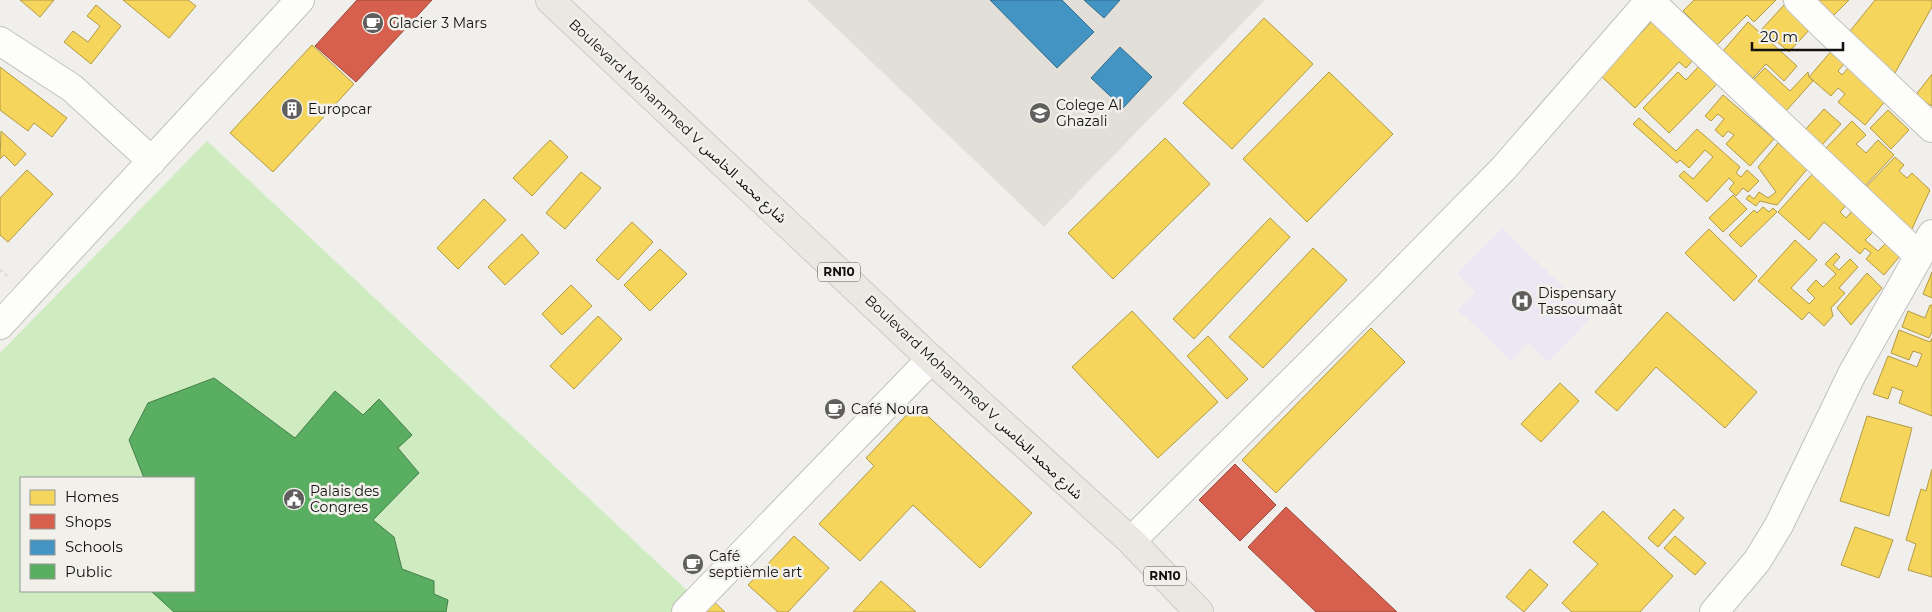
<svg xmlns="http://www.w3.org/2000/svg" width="1932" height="612" font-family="Montserrat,'Noto Sans Arabic',sans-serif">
	<rect width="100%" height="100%" fill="#f0efec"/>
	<!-- built -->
	<path fill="#e1dfd8" d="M807,0H1265L1044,227Z"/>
	<!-- medical -->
	<path fill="#ebe8f3" d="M1502,228L1593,315L1548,362L1528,343L1511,361L1458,310L1475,292L1457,274Z"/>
	<!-- green -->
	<path fill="#cfecc1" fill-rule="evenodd" d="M207,141L692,595L676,612H0V353ZM21,478H194V591H21Z"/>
	<!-- homes -->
	<path fill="#f6d55c" stroke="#b29a45" d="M20,0H54L40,17Z
		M123,0H188L196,6L169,38Z
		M1694,0H1776L1754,22L1747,15L1717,45L1683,11Z
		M1816,0H1849L1833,16Z
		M1875,0H1932V7L1895,73L1846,36Z
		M96,5L121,26L91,64L64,42L73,31L88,42L100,26L87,16Z
		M1784,5L1811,28L1789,52L1762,29Z
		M1264,18L1313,64L1232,149L1183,103Z
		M1654,19L1695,58L1686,68L1679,62L1635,108L1601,76Z
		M1748,22L1797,66L1784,81L1766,64L1753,78L1723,51Z
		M312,45L354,84L273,172L230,133Z
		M1833,49L1847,60L1838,71L1842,75L1850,66L1887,99L1865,125L1838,102L1845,94L1838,88L1831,96L1809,77Z
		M1699,66L1717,84L1669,133L1643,108L1678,72L1686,80Z
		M0,67L67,118L52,137L34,123L28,131L0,110Z
		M1765,68L1790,91L1808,72L1809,77L1813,81L1786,111L1752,81Z
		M1329,72L1393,134L1307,222L1243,159Z
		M1932,74V106L1915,96Z
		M1723,95L1774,139L1750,166L1726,144L1734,135L1728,131L1723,137L1715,130L1724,119L1718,114L1711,121L1705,116Z
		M1824,109L1841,124L1822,145L1805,130Z
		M1888,110L1909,130L1891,149L1870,128Z
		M1639,118L1676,151L1697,129L1740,167L1736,173L1741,177L1747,170L1759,181L1748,192L1743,188L1736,196L1729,189L1734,183L1729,178L1707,202L1679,176L1684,171L1693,179L1713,157L1705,150L1689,168L1680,160L1677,163L1633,124Z
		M1852,121L1866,135L1856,144L1866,153L1878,140L1894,155L1863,188L1824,150Z
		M1,131L26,154L15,166L4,155L0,159Z
		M1165,138L1210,184L1113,279L1068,233Z
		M550,140L568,157L532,196L513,178Z
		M1778,143L1808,168L1777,205L1760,201L1756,206L1746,199L1749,195L1754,199L1759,192L1768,198L1776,192L1758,167Z
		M1895,157L1904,165L1899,171L1907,178L1912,173L1930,190L1911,231L1865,188Z
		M27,170L53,194L8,242L0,235V198Z
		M1816,170L1850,201L1840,212L1846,218L1853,210L1875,230L1865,240L1878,251L1886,243L1900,256L1884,275L1866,259L1871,253L1865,248L1860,254L1824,222L1809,240L1778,212Z
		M581,172L601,188L565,229L546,213Z
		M1733,195L1747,209L1723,232L1709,218Z
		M484,199L506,220L458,269L437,248Z
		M1763,207L1769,212L1773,208L1777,212L1741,247L1729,235L1754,210L1757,213Z
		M1270,218L1290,237L1194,339L1173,319Z
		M632,222L653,242L618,280L596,260Z
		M1709,229L1757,276L1734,301L1685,253Z
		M522,234L539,253L505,285L488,267Z
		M1795,240L1817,260L1791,288L1809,304L1815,298L1807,290L1816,280L1823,287L1836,274L1825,264L1836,253L1840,257L1833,265L1839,270L1850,259L1858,267L1839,288L1845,293L1831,308L1833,316L1824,326L1809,312L1802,320L1758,281Z
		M1313,248L1347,280L1263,368L1229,337Z
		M660,249L687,274L650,311L624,285Z
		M1932,272V298L1923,294Z
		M1867,273L1882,288L1851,325L1837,308Z
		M571,285L592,306L562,335L542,314Z
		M1930,305H1932V332L1929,338L1902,327L1908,311L1925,318Z
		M1132,311L1218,402L1158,458L1072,367Z
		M1667,312L1757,392L1725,428L1656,367L1617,411L1595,392Z
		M598,316L622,339L574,389L550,366Z
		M1371,328L1405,362L1276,493L1242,460Z
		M1899,330L1930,342L1932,338V416L1899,403L1903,391L1892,387L1888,399L1873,394L1888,356L1917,367L1922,354L1913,351L1909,360L1891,353Z
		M1208,336L1248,379L1227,399L1187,356Z
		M1560,383L1579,401L1541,442L1521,424Z
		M916,405L1032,513L980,568L913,505L860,561L819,524L874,466L866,458Z
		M1867,416L1912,428L1889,516L1840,501Z
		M1932,469V577L1908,570L1916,544L1906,540L1921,489L1926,491Z
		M1674,509L1684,518L1658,547L1648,538Z
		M1603,511L1673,576L1640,612H1572L1562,603L1598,564L1573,542Z
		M1855,527L1893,540L1879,578L1841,565Z
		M794,536L829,568L788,612H778L748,585Z
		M1675,536L1706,563L1695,575L1664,548Z
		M1530,569L1548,585L1524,612L1506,597Z
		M881,581L916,612H853Z
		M713,601L725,612H703Z"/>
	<!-- shops -->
	<path fill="#d6604d" stroke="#9b483b" d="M357,0H432L356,82L315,46Z
		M1235,464L1276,505L1240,541L1199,500Z
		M1286,507L1397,612H1316L1248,547Z"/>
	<!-- schools -->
	<path fill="#4393c3" stroke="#346c8d" d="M990,0H1062L1094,32L1057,68Z
		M1084,0H1120L1104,18Z
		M1120,47L1152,77L1123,108L1091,78Z"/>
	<!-- public -->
	<path fill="#5aae61" stroke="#447f49" d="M214,378L295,438L335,391L363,415L379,399L412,435L398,448L419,473L373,520L394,537L402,569L434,581V594L448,600L446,612H174L151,591H194V478H144L129,440L148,403Z"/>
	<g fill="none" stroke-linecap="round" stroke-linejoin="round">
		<!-- street casing -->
		<g stroke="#c0c0be" stroke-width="30">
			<path id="street" d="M1798,0L1826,28L1932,128
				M1650,1L1919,256L1852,374L1779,525L1757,561L1714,612
				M0,41L72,88L152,161
				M1919,256L1932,234
				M0,325L300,0
				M1131,541L1384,290L1504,168L1650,0
				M686,612L931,359"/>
		</g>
		<!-- primary casing -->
		<g stroke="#cacac8" stroke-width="30">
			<path id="primary" d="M550,0L931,359L1131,541L1199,612"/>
		</g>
		<!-- path -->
		<path stroke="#dcdbda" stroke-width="3" stroke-dasharray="2.5 4" stroke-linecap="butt" d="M0,270L7,276"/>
		<!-- street -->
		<use href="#street" stroke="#fdfdfc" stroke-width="28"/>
		<!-- primary -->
		<use href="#primary" stroke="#eae8e1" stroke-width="28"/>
	</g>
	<!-- icons -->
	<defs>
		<g id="cafe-disc" transform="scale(1.125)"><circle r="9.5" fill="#605f5d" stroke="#f1f0eb"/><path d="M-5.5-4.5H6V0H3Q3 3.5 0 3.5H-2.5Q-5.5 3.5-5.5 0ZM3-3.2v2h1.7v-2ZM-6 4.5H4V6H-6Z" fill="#fff"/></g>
		<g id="building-disc" transform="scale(1.125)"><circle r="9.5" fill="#605f5d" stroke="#f1f0eb"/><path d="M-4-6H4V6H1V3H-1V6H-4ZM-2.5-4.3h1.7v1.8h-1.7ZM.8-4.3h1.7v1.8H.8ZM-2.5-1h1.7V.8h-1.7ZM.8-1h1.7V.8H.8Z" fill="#fff"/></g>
		<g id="university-disc" transform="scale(1.125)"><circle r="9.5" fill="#605f5d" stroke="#f1f0eb"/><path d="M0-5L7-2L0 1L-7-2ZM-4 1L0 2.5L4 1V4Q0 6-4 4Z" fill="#fff"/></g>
		<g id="hospital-disc" transform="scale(1.125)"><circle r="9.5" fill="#605f5d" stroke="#f1f0eb"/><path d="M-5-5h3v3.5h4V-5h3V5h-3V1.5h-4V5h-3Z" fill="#fff"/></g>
		<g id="civic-disc" transform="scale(1.125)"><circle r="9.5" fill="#605f5d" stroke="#f1f0eb"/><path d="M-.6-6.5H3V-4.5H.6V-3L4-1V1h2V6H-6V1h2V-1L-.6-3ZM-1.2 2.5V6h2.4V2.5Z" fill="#fff"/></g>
	</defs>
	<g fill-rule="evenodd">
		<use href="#cafe-disc" x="373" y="23"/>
		<use href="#building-disc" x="292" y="109"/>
		<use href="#university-disc" x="1040" y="113"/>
		<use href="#hospital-disc" x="1522" y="301"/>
		<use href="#cafe-disc" x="835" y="409"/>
		<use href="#civic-disc" x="294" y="499"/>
		<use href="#cafe-disc" x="693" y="564"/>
	</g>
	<g text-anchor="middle" stroke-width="5" stroke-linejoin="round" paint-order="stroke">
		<!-- shield labels -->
		<g fill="#f1f0eb" stroke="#555452" stroke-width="1">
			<rect x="818" y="262.5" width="42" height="19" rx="4"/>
			<rect x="1144" y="566.5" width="42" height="19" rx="4"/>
		</g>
		<g font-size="12" font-weight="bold" fill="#121110">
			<text x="839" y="276">RN10</text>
			<text x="1165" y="580">RN10</text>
		</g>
		<!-- poi labels -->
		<g font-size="14" fill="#121110" stroke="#f1f0eb" text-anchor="start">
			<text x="389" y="28">Glacier 3 Mars</text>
			<text x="1056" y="110">Colege Al<tspan x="1056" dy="16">Ghazali</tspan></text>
			<text x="308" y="114">Europcar</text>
			<text x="1538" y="298">Dispensary<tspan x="1538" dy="16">Tassoumaât</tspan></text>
			<text x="851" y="414">Café Noura</text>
			<text x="310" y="496">Palais des<tspan x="310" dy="16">Congres</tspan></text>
			<text x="709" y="561">Café<tspan x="709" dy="16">septièmle art</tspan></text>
		</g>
		<!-- street labels -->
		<g font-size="14" fill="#121110" stroke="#f1f0eb">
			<text transform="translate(678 121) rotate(43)" y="5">Boulevard Mohammed V شارع محمد الخامس</text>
			<text transform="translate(974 397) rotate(43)" y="5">Boulevard Mohammed V شارع محمد الخامس</text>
		</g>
	</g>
	<!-- legend -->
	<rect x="20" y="477" width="175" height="115" fill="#f1f0eb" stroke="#989793"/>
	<rect x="30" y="490" width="25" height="15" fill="#f6d55c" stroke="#989793"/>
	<text x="65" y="502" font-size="15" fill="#121110">Homes</text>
	<rect x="30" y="514" width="25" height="15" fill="#d6604d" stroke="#989793"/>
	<text x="65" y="527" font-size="15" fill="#121110">Shops</text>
	<rect x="30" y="540" width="25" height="15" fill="#4393c3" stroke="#989793"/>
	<text x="65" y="552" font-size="15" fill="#121110">Schools</text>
	<rect x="30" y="564" width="25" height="15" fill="#5aae61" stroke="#989793"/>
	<text x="65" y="577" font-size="15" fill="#121110">Public</text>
	<!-- scale -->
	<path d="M1752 42v8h91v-8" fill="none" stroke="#121110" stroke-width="2.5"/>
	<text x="1760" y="42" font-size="15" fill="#121110" stroke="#f1f0eb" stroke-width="4" paint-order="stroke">20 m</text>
</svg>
